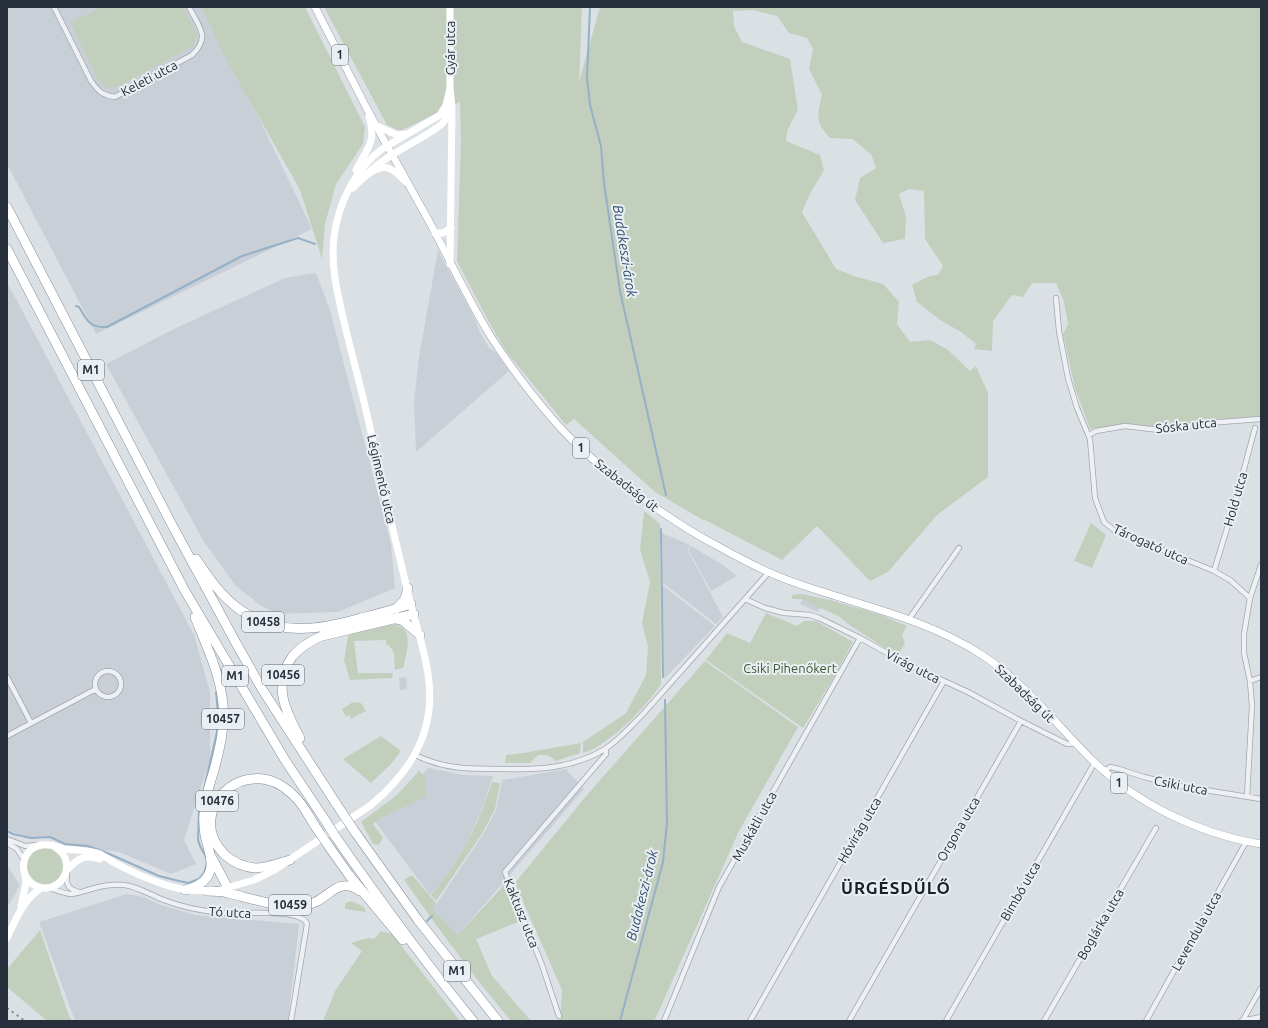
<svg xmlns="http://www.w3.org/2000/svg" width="1268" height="1028" font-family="Ubuntu,sans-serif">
	<rect width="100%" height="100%" fill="#dbe0e5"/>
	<!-- built -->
	<path fill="#c9cfd7" d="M7,7H206L312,229L96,334L7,164Z
		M438,250L476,321L479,331L489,348L496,353L509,371L416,452L414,401L419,357Z
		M316,273L329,307L391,544L395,588L338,612L278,614L260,605L236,586L204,542L106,364L176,328L285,278Z
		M7,282L194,635L210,692V759L184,840L196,864L171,874L119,852L65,845L51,837H30L12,832L7,828Z
		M662,533L690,545L688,551L723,617L716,624L663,583Z
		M691,546L723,565L737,576L711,591L689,551Z
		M662,585L715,626L664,679Z
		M803,598L821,606L818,612L800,604Z
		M406,677L407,689L400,690L399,678Z
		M428,768L463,775L493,776L484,804L466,845L444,880L430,895L374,820L397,802Z
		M566,769L584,789L458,935L433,909L484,833L496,810L502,780Z
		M7,865L20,885L7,908Z
		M127,894L144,897L158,904L195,915L299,924L288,1021H75L39,922Z"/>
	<!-- green -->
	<path fill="#c3cfbd" d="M103,7H183L197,34L193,46L120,86L105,88L97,78L70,22Z
		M201,7H305L365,127L363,144L336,184L325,224L322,259L300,190L225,57Z
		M324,7H582L579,82L600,7H1261V418L1210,421L1153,428L1130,424L1090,429L1075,388L1063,334L1068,324L1064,302L1056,283H1032L1023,297L1012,295L993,321L992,351L974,349L976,344L961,332L940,320L917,302L912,285L927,277L939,274L943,266L925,239L924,191L909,189L899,194L906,217L905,239L883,243L855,200L860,178L876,168L871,154L852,139L830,138C815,122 817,115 822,95L809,69L813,49L807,38L789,33L777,16L753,10L733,11L734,26L742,42L790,59L798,110L787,131L786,141L820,155L824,170L809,196L802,212L836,269L854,276L883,284L899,302L897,324L910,342L930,340L948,350L970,371L976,366L988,393V477L937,515L888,572L870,581L817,526L782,560L705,520H703L655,492L574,419L566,425L506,351L490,324L457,261L461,141L460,102L400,131L387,125Z
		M644,511L660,524L661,684C646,707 610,745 583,753V742L626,713L646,675L648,646L642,623L650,582L640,550Z
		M1091,523L1106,535L1092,568L1074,561Z
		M801,594L830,600L881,615L907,626L902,635L905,643L899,654L885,648L848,624L840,617L801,599H792V595Z
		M766,613L797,626L804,621H816L853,642L831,682L803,728L706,660L727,633L750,643Z
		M394,624C416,628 406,654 403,668L395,670L394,653L389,645H386V640L354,641L358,673H393L392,678L350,680L344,660L348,636L354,632Z
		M705,661L798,727L739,831L658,1013L654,1021H560L562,990L515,883L586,796Z
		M353,702L361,703L366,711L351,719L349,715L346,717L342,709Z
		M381,736L401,751L390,765L371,783L343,759Z
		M581,743L580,753L556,761L547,755H538L530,763H505L506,755L523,753Z
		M419,771L426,778L425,797L381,818L373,824L383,838L379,845L373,844L361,822L397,795Z
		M492,782L500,783L495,809L483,832L436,901L431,895C460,862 479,823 492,782Z
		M27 866a18 18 0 1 1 36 0a18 18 0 1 1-36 0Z
		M412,875L436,903L433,909L458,935L506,883L518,922L476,939L492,976L531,1021H511C473,976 438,928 404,880Z
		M351,901L364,907L366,912L345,909V903Z
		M40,930L69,1016L72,1021H47L7,987V969Z
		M381,931L392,934L460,1021H323L335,991L362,951L351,943L368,938L374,939Z"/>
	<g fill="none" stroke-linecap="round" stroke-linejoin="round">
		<!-- stream -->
		<path stroke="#96b0c6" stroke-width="2" d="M590,7L587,78L590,105L601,146L604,183L620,291L666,495
			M76,306L79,307C87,320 89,328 107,327L242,256L298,238L315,244
			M661,529L663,677
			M7,831L13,834L31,838L50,837L65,844L88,846L105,852L159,876L175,880L188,883L199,879L204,873L206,867L207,860L205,855L200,846L198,840L199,811L217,732L218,713L216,692
			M427,921L432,916
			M620,1021L663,862L667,823L665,700"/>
		<!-- minor casing -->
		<g stroke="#a1a7af" stroke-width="6">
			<path id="minor" d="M54,7L91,81C99,92 102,95 115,97L192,55C211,37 199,27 189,7
				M1056,298L1059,331L1068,378L1077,408L1090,439L1095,498L1104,522L1114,530L1214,571L1230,580L1250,598
				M1089,435L1096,431L1125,426L1159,430L1207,423L1261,419
				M1214,571L1236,499L1255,428
				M745,599L765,608L784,613L810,615L819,618L860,638L905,663L968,692L1021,721L1067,744H1076
				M909,619L959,548
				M95 684a13 13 0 1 1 26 0a13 13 0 1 1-26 0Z
				M7,677L31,723
				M1250,681L1261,677
				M7,736L96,689
				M415,755C447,770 470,769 504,769C539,770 574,768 605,749C619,740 631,726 643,714L769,572
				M1104,771L1110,767L1119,769L1144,777L1180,786L1261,799
				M1247,797L1252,706L1250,681L1244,653V634L1250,598L1261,565
				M7,839L25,846L37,845
				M7,843L17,849L24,860
				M67,874C66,885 68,889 79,892
				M49,888C56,890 63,893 70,894C77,894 84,891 91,889C101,886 113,884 124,885C136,886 149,894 161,899C181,907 201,911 223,913C238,914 302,908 307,924L291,1021
				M559,1016L542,965L505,872L606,754V749
				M1243,1020L1261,988
				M664,1021L719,887L860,638
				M750,1021L944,681
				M849,1021L1021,721
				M946,1021L1095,762
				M1044,1021L1156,828
				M1146,1021L1246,842
				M1241,1021L1261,1017"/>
		</g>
		<!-- primary casing -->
		<g stroke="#9ba5b1" stroke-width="8">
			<path id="primary" d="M315,7C332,40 349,74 366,107C387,146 409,185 430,223C451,262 469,302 493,340C512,369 534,398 557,424C580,450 608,473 636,494C661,512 687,530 714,544C737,557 761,570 785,579C851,604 923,616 982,655C1025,683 1056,724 1092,760C1137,804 1199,834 1261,844"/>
		</g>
		<!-- motorway casing -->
		<g stroke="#838e9c" stroke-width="10">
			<path id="motorway" d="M7,207L171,523L236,643L262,689L337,805
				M7,249L185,591L285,760L325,820
				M196,559C208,577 221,596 239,609C278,637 319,630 361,618C378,614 395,609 411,604
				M396,609L405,599L408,588
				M396,619L402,620L420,635
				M300,738C286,712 272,685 292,657C300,647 310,641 322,636L414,614
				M355,832L418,920L498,1021
				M335,836C379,899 424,961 473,1021
				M330,848L349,875L403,940
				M212,858L228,888
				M290,860C279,863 267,868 255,868C243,867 233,862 225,855C182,813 244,749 292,794C302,802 308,815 315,826
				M185,890C196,887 206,883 210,871C214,860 207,846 205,835C204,828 203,821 204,814C204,799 210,784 214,770C220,748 225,726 223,704C220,673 206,645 195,617
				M207,891C214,891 221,891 228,893C253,899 278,908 303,906C328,903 336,874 360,891"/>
		</g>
		<!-- minor -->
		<use href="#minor" stroke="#eef0f4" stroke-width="4.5"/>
		<!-- secondary -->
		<path stroke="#fff" stroke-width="7" d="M450,7V88L452,108L450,264
			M377,126L397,135L404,134
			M356,170C367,148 377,143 369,116
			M363,178C385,154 416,144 442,124L447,117L451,110
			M353,188C361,180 375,165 388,168C395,170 401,177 406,182
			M435,233H443L451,228
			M55,847C81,863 59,899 34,885C26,880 22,871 24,862C26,850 37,843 49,845C54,845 59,848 64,849C76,851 88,849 100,854C105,857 110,860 115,863C130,871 145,878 160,883C176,889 194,892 211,890
			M67,870C77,859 84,854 100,859
			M223,889L254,880L276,869L371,805C396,784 418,758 426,726C437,684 421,644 411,605C401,564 391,523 382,481C376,456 371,431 365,406C359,380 352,355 346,330C339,300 330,268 334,237C338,204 355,169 382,149L440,115L446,105L450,88
			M21,906L26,883L25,874
			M7,938C16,919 23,900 41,888"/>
		<!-- primary -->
		<use href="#primary" stroke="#fff" stroke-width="7"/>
		<!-- motorway -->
		<use href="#motorway" stroke="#fff" stroke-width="9"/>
		<!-- rail -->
		<path stroke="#75818f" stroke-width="2" stroke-dasharray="2 4" stroke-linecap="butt" d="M7,1008L25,1021"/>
		<!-- motorway-bridge casing -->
		<g stroke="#838e9c" stroke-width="10" stroke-linecap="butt">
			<path id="motorway-bridge" d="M337,805L355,832
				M325,820L335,836
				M315,826L330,848"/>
		</g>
		<!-- motorway-bridge -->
		<use href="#motorway-bridge" stroke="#fff" stroke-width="9"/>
	</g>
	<g text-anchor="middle" stroke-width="4" stroke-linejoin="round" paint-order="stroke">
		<!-- shield labels -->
		<g fill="#eaeff3" stroke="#616972" stroke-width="1">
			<rect x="332" y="45" width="16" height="20" rx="3"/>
			<rect x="78" y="360" width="26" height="20" rx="3"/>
			<rect x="573" y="438" width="16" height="20" rx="3"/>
			<rect x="242" y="612" width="42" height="20" rx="3"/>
			<rect x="262" y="665" width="42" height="20" rx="3"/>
			<rect x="222" y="666" width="26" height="20" rx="3"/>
			<rect x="202" y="709" width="42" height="20" rx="3"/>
			<rect x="1111" y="773" width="16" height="20" rx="3"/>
			<rect x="196" y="791" width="42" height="20" rx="3"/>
			<rect x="269" y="895" width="42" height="20" rx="3"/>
			<rect x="444" y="961" width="26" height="20" rx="3"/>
		</g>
		<g font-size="12" font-weight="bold" fill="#262f3b">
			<text x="340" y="59">1</text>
			<text x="91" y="374">M1</text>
			<text x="581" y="452">1</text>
			<text x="263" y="626">10458</text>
			<text x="283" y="679">10456</text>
			<text x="235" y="680">M1</text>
			<text x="223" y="723">10457</text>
			<text x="1119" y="787">1</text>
			<text x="217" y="805">10476</text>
			<text x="290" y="909">10459</text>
			<text x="457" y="975">M1</text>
		</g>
		<!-- street labels -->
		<g font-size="13" fill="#262f3b" stroke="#eaeff3">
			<text transform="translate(450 48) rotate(-90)" y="5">Gyár utca</text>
			<text transform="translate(149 78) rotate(-28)" y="5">Keleti utca</text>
			<text transform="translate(1186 425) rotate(-6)" y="5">Sóska utca</text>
			<text transform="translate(382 479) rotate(77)" y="5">Légimentő utca</text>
			<text transform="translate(627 485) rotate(38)" y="5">Szabadság út</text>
			<text transform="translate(1235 499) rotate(-74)" y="5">Hold utca</text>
			<text transform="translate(1151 544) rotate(24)" y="5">Tárogató utca</text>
			<text transform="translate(913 666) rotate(27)" y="5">Virág utca</text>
			<text transform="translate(1025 693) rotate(44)" y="5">Szabadság út</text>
			<text transform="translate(1181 785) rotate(11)" y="5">Csiki utca</text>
			<text transform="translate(754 826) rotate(-61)" y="5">Muskátli utca</text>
			<text transform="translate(958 829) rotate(-60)" y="5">Orgona utca</text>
			<text transform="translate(859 830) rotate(-60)" y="5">Hóvirág utca</text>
			<text transform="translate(1020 891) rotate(-60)" y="5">Bimbó utca</text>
			<text transform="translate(230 912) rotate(3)" y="5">Tó utca</text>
			<text transform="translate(522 913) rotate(68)" y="5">Kaktusz utca</text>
			<text transform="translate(1100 924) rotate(-60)" y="5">Boglárka utca</text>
			<text transform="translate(1196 931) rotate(-61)" y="5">Levendula utca</text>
		</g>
		<!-- park labels -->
		<g font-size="13" fill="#3c5633" stroke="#eaeff3">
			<text x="790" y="673">Csiki Pihenőkert</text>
		</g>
		<!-- water labels -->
		<g font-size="14" font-style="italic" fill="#31506e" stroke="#eaeff3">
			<text transform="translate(625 251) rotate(81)" y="5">Budakeszi-árok</text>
			<text transform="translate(642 895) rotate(-76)" y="5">Budakeszi-árok</text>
		</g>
		<!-- district labels -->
		<g font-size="17" font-weight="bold" letter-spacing="1" fill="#18202c" stroke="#eaeff3">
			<text x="896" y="894">ÜRGÉSDŰLŐ</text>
		</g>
	</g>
	<!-- border -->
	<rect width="1268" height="1028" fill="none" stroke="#262f3b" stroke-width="16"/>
</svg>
